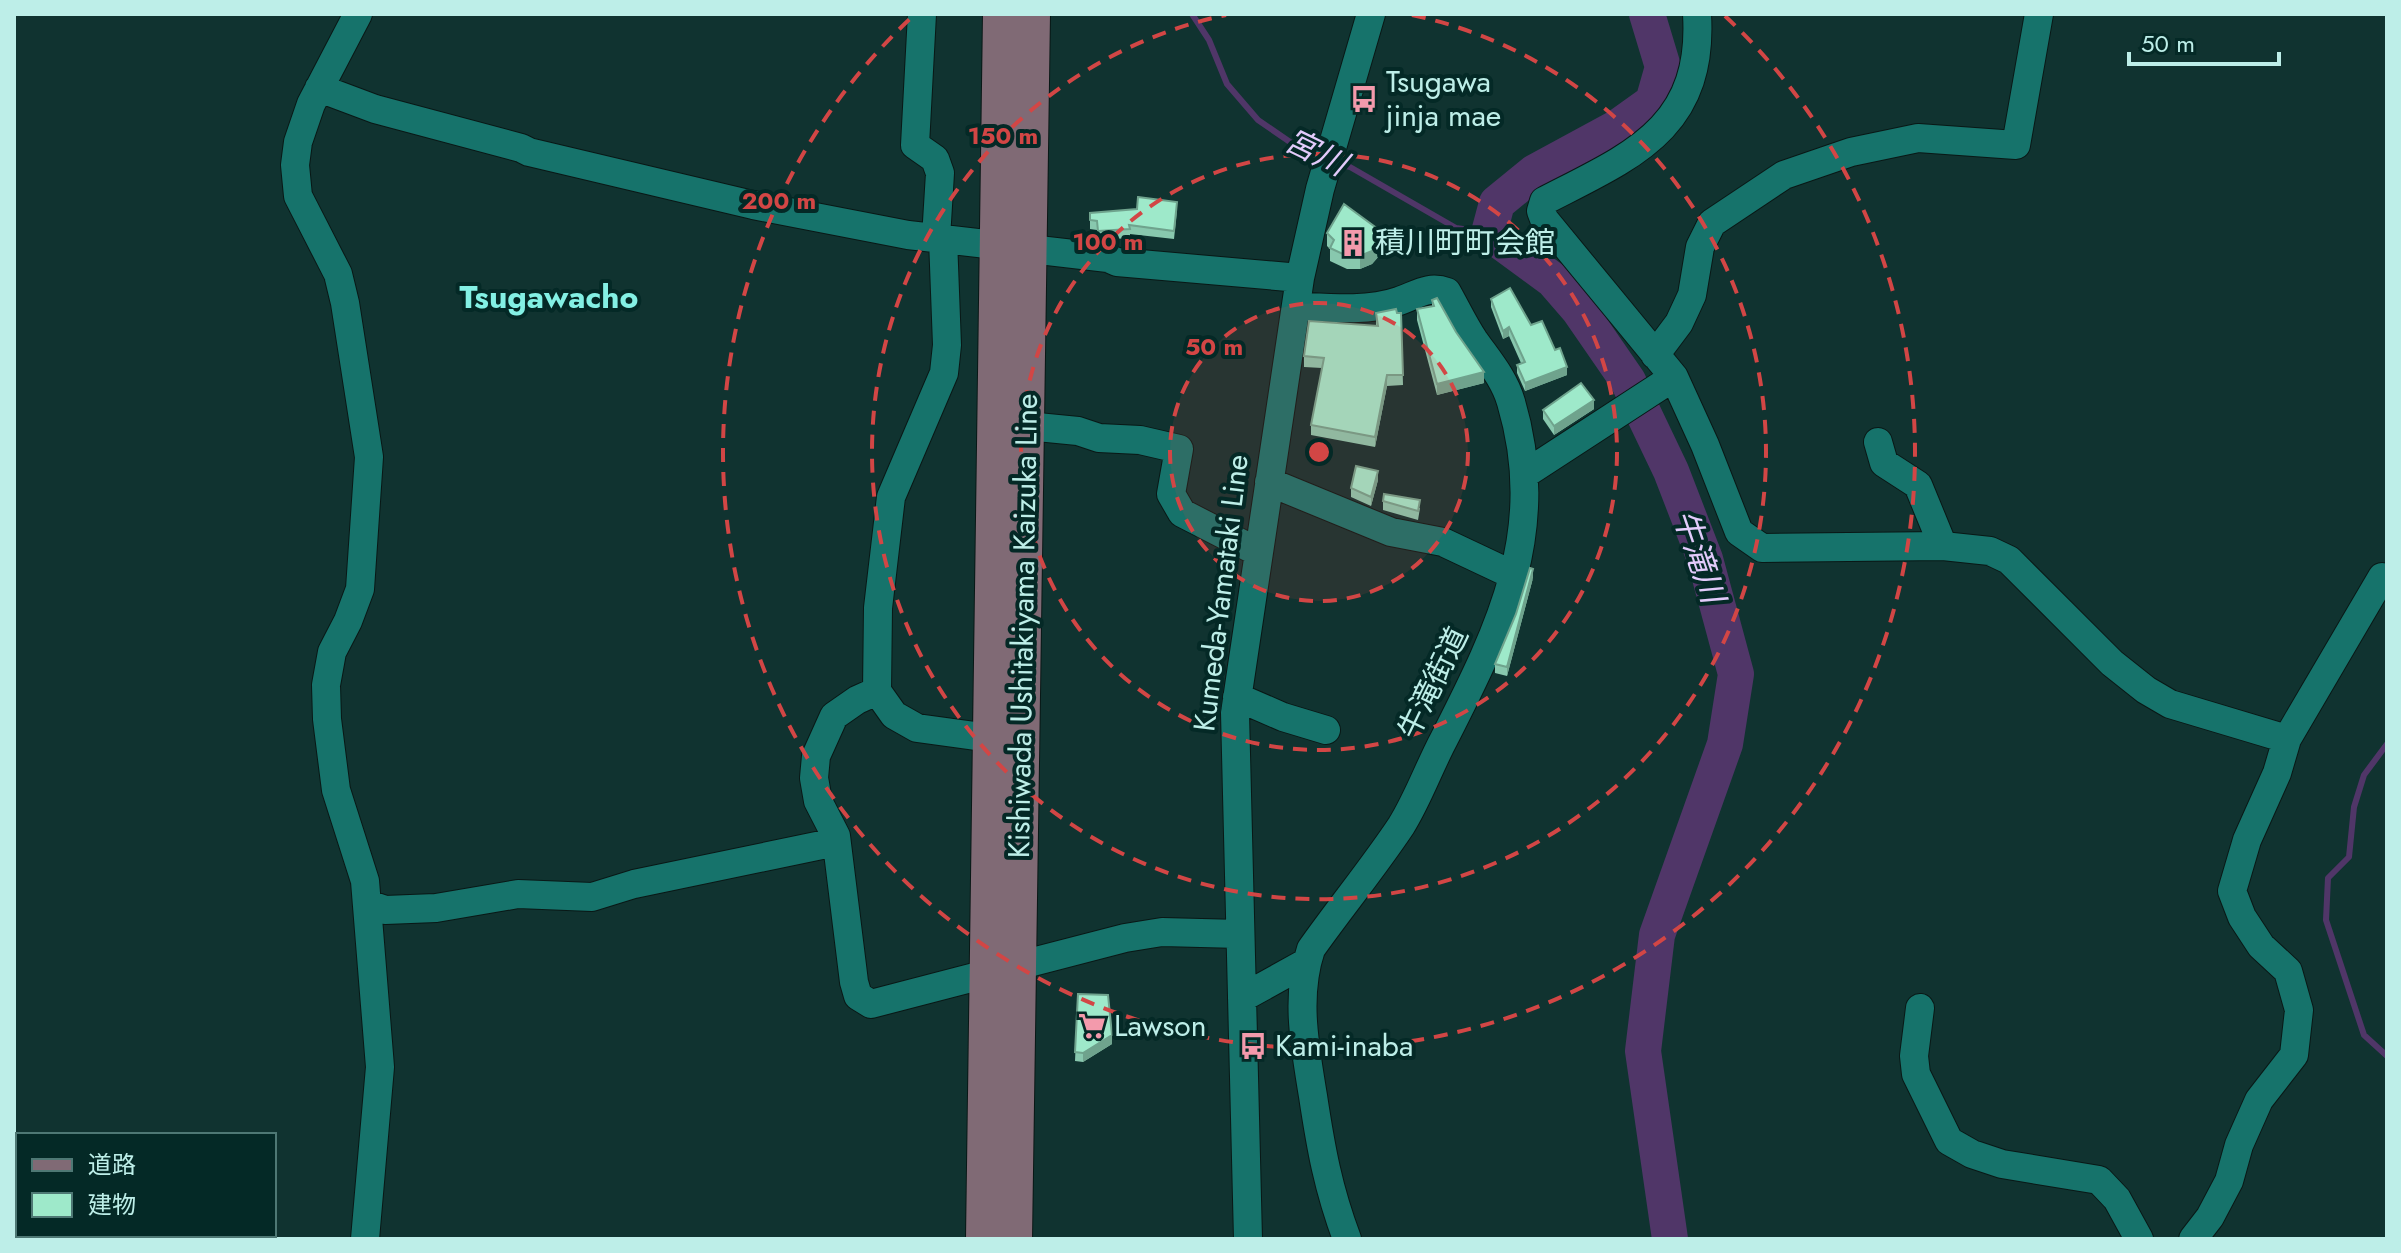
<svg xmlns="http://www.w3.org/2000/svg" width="2401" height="1253" font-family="Jost,'Noto Sans JP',sans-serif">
	<rect width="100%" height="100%" fill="#103330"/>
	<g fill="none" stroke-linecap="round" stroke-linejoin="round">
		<!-- stream -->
		<path stroke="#503668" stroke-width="6" d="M1192,14L1209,40L1227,84L1258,120L1306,153L1321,158
			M1335,163L1350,167L1456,228L1489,233
			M2387,744L2364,775L2354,807L2349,857L2328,878L2326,920L2364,1035L2387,1056"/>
		<!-- river -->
		<path stroke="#503668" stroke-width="36" d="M1647,14L1663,67L1653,102L1618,127L1535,172L1497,203L1489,233L1553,280L1579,310L1628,381L1671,471L1705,559L1736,674L1725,744L1657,935L1643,1051L1670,1239"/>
		<!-- minor casing -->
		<g stroke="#091816" stroke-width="30">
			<path id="minor" d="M358,14L311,104L298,142L295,165L298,196L338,274L345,303L369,457L360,589L348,621L332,652L326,685L327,719L336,790L365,881L380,1067L365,1239
				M922,14L915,145L935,159L940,173L936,238
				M1697,14C1704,129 1631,156 1544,201L1541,211L1544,219L1674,377L1705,445L1739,532L1762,548L1943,546L1990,551L2009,560L2112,663L2146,690L2170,704L2287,739
				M319,88L375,109L521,148L529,152L753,205L908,235L1108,258L1117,262L1300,278
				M943,239L947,345L944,373L891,497L878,608L877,691L894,715L917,728L990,738
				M1297,306C1329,308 1368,312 1399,301C1417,295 1428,285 1447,292C1456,308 1464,325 1474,340C1488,360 1504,378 1511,402C1549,530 1501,627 1444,739C1429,767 1418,799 1401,826C1373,868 1340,908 1311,949C1295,997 1305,1047 1313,1096C1321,1149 1328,1188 1347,1239
				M1655,355L1679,323L1692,295L1700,247L1712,223L1784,175L1851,152L1918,138L2016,145L2039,14
				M1027,426L1078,431L1099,438L1140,440L1179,449L1171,494L1182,513L1258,552
				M1878,442L1884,463L1918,485L1943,546
				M1525,474L1674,377
				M1269,482L1391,532L1443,542L1513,575
				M877,691L857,700L834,716L816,756L814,778L818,801L836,836L854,982L858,996L871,1004L1125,938L1162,932L1240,934
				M1237,697L1283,717L1326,730
				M368,904L385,910L436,908L518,894L592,897L634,884L836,842
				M1242,998L1307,962
				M1920,1008L1914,1056L1916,1074L1949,1141L1972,1154L2002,1164L2099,1180L2117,1199L2139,1239
				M1248,1239L1235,713L1300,278L1320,189L1371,14
				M2193,1239L2210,1217L2229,1181L2239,1145L2259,1100L2294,1055L2299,1010L2288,971L2261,946L2242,917L2232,891L2247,840L2277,773L2287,739L2382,577"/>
		</g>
		<!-- major casing -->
		<g stroke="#091816" stroke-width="38">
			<path id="major" d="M984,1239L1001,14
				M1014,1239L1032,14"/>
		</g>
		<!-- minor -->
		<use href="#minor" stroke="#16736b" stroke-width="28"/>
		<!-- major -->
		<use href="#major" stroke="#806a75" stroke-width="36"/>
	</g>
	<!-- wall -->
	<path fill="#88c8ae" d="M1177,210L1174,239L1130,234V238L1098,240L1097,230L1090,229V213Z
		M1327,233L1386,248L1372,264L1360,269H1347L1330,261V249L1327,246Z
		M1491,299L1531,325L1567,375L1525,391L1517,373V365L1521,363L1509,336L1503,339L1491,307Z
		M1432,300L1484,383L1437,395L1417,320V309L1432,306Z
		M1376,313H1401L1403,385L1387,386L1375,447L1311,435V425L1322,368L1304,367V356L1376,326Z
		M1594,409L1554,435L1543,419V410Z
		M1378,480L1371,506L1351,497V488Z
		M1383,501L1420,508L1418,520L1383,510Z
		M1533,578L1507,676L1495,673V664Z
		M1078,994L1112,1044L1083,1062L1075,1061Z"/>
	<!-- shaded-wall -->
	<path fill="#6fa38d" d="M1386,235V248L1372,264L1360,269V256Z
		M1509,327V336L1503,339V331Z
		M1567,367V375L1525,391V383Z
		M1484,372V383L1437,395V384Z
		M1387,375V386L1375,447V437Z
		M1594,400V409L1554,435V426Z
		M1378,471V480L1371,506V497Z
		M1533,569V578L1507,676V667Z
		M1112,1035V1044L1083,1062V1053Z"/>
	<!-- building -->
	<path fill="#9ee9ca" stroke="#6fa38d" stroke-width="2" d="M1138,197L1177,202L1174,231L1129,225L1130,229L1098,231L1097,221L1090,220V213L1137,209Z
		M1344,204L1386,235L1372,251L1360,256H1347L1330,248L1334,240L1327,233Z
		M1510,288L1531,325L1542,321L1555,350L1560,348L1567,367L1525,383L1517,365L1525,362L1509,327L1503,331L1491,299Z
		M1437,298L1456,332L1484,372L1437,384L1417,309L1434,306L1432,300Z
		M1396,309L1397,313H1401L1403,375H1387L1375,437L1311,425L1324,358L1304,356L1309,321L1378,326L1376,313Z
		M1581,383L1594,400L1554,426L1543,410Z
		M1356,466L1378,471L1371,497L1351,488Z
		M1384,494L1420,500L1418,511L1383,501Z
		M1530,568L1533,569L1507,667L1495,664L1516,614Z
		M1078,994L1108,995L1112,1035L1083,1053L1075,1052Z"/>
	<!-- distance rings -->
	<circle cx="1319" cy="452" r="149" fill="#d24645" fill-opacity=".12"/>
	<g fill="none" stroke="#d24645" stroke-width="4" stroke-dasharray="14 10">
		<circle cx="1319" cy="452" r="149"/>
		<circle cx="1319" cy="452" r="298"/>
		<path d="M1412 15A447 447 0 1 1 1226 15"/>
		<path d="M1725 16A596 596 0 1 1 913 16"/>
	</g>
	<!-- icons -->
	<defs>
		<g id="bus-bare" transform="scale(2.16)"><path d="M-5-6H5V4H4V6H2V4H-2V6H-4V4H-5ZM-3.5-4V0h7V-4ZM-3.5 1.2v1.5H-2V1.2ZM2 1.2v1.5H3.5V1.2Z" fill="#f39aac" stroke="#042926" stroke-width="2.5" paint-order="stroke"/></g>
		<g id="building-bare" transform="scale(2.16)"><path d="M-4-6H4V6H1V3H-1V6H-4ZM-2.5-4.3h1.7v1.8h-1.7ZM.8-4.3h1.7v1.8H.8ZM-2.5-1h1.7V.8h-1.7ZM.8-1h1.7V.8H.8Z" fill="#f39aac" stroke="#042926" stroke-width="2.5" paint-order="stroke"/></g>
		<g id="supermarket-bare" transform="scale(2.16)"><path d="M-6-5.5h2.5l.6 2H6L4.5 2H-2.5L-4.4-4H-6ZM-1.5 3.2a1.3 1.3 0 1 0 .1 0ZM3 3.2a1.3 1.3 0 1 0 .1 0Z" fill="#f39aac" stroke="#042926" stroke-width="2.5" paint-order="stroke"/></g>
	</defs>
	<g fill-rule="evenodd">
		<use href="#bus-bare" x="1364" y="99"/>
		<use href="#building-bare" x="1353" y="243"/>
		<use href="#supermarket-bare" x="1092" y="1026"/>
		<use href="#bus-bare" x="1253" y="1046"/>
	</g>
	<g text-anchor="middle" stroke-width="8" stroke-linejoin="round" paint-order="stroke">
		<!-- poi labels -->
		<g font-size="30" fill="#bdeee8" stroke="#042926" text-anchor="start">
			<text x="1386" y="92">Tsugawa<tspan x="1386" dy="34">jinja mae</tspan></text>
			<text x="1375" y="253">積川町町会館</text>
			<text x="1114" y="1036">Lawson</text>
			<text x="1275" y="1056">Kami-inaba</text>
		</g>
		<!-- street labels -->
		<g font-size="30" fill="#bdeee8" stroke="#042926">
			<text transform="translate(1221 593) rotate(-83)" y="10">Kumeda-Yamataki Line</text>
			<text transform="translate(1023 626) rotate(-89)" y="10">Kishiwada Ushitakiyama Kaizuka Line</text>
			<text transform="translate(1433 683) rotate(-64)" y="10">牛滝街道</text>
		</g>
		<!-- water labels -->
		<g font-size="32" font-style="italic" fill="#e2cbfb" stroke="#042926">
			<text transform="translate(1316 152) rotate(26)" y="11">宮川</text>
			<text transform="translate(1699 556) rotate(71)" y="11">牛滝川</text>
		</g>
		<!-- neighbourhood labels -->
		<g font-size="32" font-weight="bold" fill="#83f0e4" stroke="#042926">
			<text x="549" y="308">Tsugawacho</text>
		</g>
	</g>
	<circle cx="1319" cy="452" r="12" fill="#d24645" stroke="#042926" stroke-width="4"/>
	<g font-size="24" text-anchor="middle" font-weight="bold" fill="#d24645" stroke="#042926" stroke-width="8" stroke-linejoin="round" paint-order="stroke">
		<text x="1003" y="144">150 m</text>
		<text x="779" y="209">200 m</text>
		<text x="1108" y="250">100 m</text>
		<text x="1214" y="355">50 m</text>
	</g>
	<!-- border -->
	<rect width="2401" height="1253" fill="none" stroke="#bdeee8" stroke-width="32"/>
	<!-- legend -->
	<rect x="16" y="1133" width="260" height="104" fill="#042926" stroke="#4e7874" stroke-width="2"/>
	<rect x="32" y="1159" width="40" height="12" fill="#806a75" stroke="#4e7874" stroke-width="2"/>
	<text x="88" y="1173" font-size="24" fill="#bdeee8">道路</text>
	<rect x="32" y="1193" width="40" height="24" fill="#9ee9ca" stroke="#4e7874" stroke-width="2"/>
	<text x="88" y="1213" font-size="24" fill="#bdeee8">建物</text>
	<!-- scale -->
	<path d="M2129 52v12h150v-12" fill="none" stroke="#bdeee8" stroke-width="4"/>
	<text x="2141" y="52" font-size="24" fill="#bdeee8" stroke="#042926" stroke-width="6" paint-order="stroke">50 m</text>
</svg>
